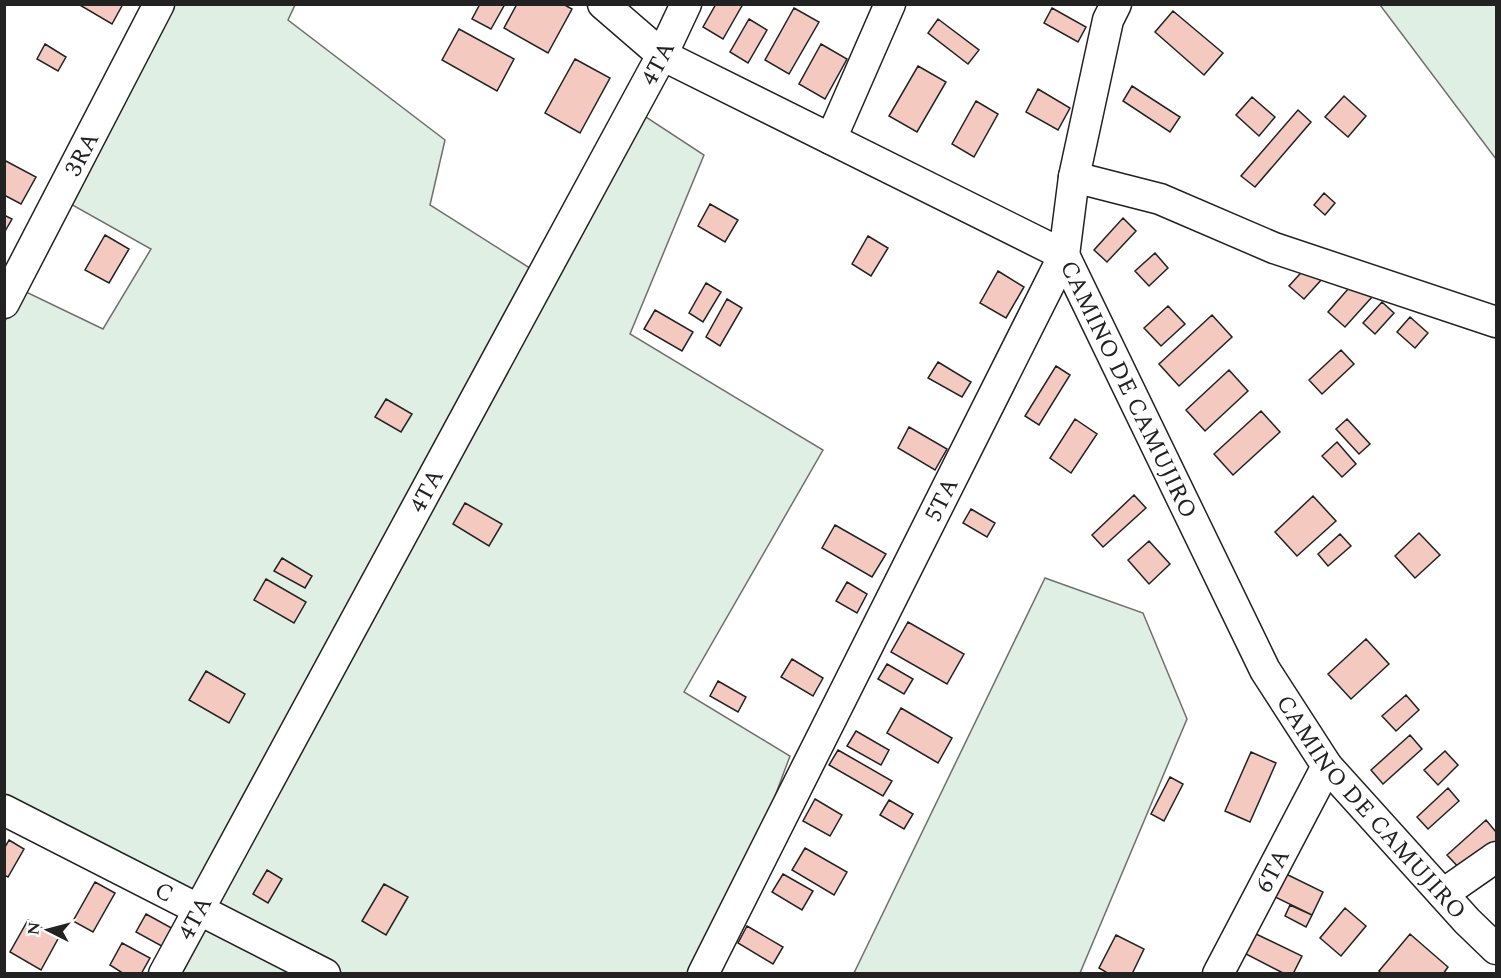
<svg xmlns="http://www.w3.org/2000/svg" width="1501" height="978" font-family="Spectral,serif">
	<rect width="100%" height="100%" fill="#fff"/>
	<!-- green -->
	<path fill="#e0efe3" stroke="#6f6f6f" stroke-width="1.5" d="M169,5H295L288,20L445,140L430,205L544,277L643,115L704,155L630,334L823,450L684,692L790,756L753,855L691,973H179L212,910L5,802L4,323L22,290L103,329L151,249L67,202Z
		M1380,5H1496V159Z
		M1045,578L1143,613L1187,719L1080,973H854Z"/>
	<!-- building -->
	<path fill="#f3c9c0" stroke="#222" stroke-width="1.5" d="M78,4H123L112,24Z
		M480,4H505L491,29L472,19Z
		M517,4H563L572,9L548,53L504,28Z
		M716,4H743L723,39L703,27Z
		M794,8L819,22L789,74L765,60Z
		M1052,8L1086,27L1078,42L1044,23Z
		M1173,11L1223,53L1204,75L1155,32Z
		M749,19L767,30L748,63L730,52Z
		M938,19L979,50L968,64L928,33Z
		M459,29L514,59L497,91L442,60Z
		M45,44L66,57L58,71L37,59Z
		M821,44L847,59L825,99L799,84Z
		M575,59L610,78L580,133L545,113Z
		M918,66L946,82L917,132L889,116Z
		M1132,86L1180,117L1170,132L1123,101Z
		M1038,89L1070,108L1058,130L1026,112Z
		M1344,96L1366,116L1348,137L1325,117Z
		M1252,97L1275,117L1259,136L1236,115Z
		M976,101L998,114L974,157L952,144Z
		M1298,110L1311,122L1255,187L1241,176Z
		M4,160L36,177L21,204L4,195Z
		M1324,193L1335,203L1325,215L1314,205Z
		M710,204L738,220L725,242L698,226Z
		M4,215L12,219L4,233Z
		M1123,218L1136,231L1107,262L1094,250Z
		M105,235L129,249L109,283L85,270Z
		M868,236L888,248L871,276L852,264Z
		M1155,253L1168,268L1149,286L1135,271Z
		M1308,265L1323,278L1304,299L1289,286Z
		M998,271L1024,287L1006,318L980,303Z
		M1355,281L1372,297L1345,327L1328,312Z
		M706,283L721,292L703,322L689,313Z
		M727,299L742,308L720,346L706,337Z
		M1382,302L1394,313L1375,334L1363,323Z
		M1168,306L1185,324L1161,346L1144,328Z
		M655,310L693,332L682,351L644,329Z
		M1212,315L1232,337L1179,386L1159,364Z
		M1410,317L1428,333L1415,348L1397,332Z
		M1341,350L1354,364L1322,394L1309,380Z
		M938,362L971,382L962,397L928,378Z
		M1056,366L1070,375L1039,425L1025,416Z
		M1229,370L1248,391L1205,431L1186,410Z
		M386,399L412,414L401,432L375,417Z
		M1261,411L1280,432L1233,475L1214,454Z
		M1075,419L1097,434L1071,473L1050,458Z
		M1347,419L1370,444L1359,454L1336,429Z
		M909,427L947,449L935,470L898,448Z
		M1337,442L1356,464L1342,477L1322,456Z
		M1134,495L1146,508L1103,547L1092,535Z
		M1313,496L1336,521L1297,556L1275,532Z
		M465,503L502,524L489,546L453,524Z
		M971,509L995,523L987,537L963,523Z
		M835,525L886,554L872,577L822,548Z
		M1419,533L1440,555L1415,578L1395,556Z
		M1340,534L1351,546L1328,566L1318,554Z
		M1149,541L1170,564L1149,584L1128,560Z
		M282,558L312,576L305,588L274,571Z
		M266,579L306,602L294,623L254,600Z
		M847,582L867,594L857,613L836,601Z
		M908,622L964,654L947,684L891,652Z
		M1366,639L1389,664L1351,699L1328,674Z
		M792,659L823,678L813,696L781,677Z
		M887,664L913,679L904,694L878,679Z
		M206,671L245,694L229,723L189,700Z
		M718,681L746,697L738,712L710,696Z
		M1406,695L1419,710L1396,731L1382,716Z
		M901,708L952,738L938,763L887,733Z
		M856,731L889,750L881,765L847,746Z
		M1410,735L1422,749L1383,784L1371,770Z
		M838,750L892,781L883,796L829,765Z
		M1445,751L1458,765L1438,785L1424,770Z
		M1251,752L1276,763L1250,822L1225,811Z
		M1170,777L1183,784L1164,821L1151,814Z
		M1448,788L1459,801L1428,829L1417,817Z
		M815,799L842,815L830,836L803,821Z
		M889,800L913,814L904,829L880,815Z
		M1486,820L1496,832V841L1463,872L1447,855Z
		M9,840L24,849L8,877L4,875V849Z
		M805,848L847,872L834,895L792,870Z
		M267,870L282,879L268,903L253,894Z
		M1284,873L1323,892L1312,915L1273,896Z
		M783,874L813,891L802,910L772,892Z
		M95,882L115,893L93,932L73,921Z
		M384,884L408,897L386,935L362,921Z
		M1290,905L1312,915L1306,927L1285,916Z
		M1345,908L1366,926L1341,956L1320,938Z
		M146,914L177,931L167,949L136,932Z
		M28,920L59,937L41,970L10,952Z
		M747,926L783,947L773,964L738,943Z
		M1254,933L1302,956L1293,974H1285L1244,953Z
		M1410,934L1448,967L1443,974H1382L1379,971Z
		M1116,935L1144,949L1132,974H1109L1099,968Z
		M122,943L150,958L141,974H124L110,965Z"/>
	<g fill="none" stroke-linecap="round" stroke-linejoin="round">
		<!-- minor casing -->
		<g stroke="#222" stroke-width="33">
			<g id="minor">
				<path id="s1" d="M603,4L662,55L1064,255L1265,670L1327,766L1467,921L1496,949"/>
				<path d="M831,139L890,4"/>
				<path d="M1074,177L1160,199L1274,248L1496,322"/>
				<path id="s2" d="M4,303L159,4"/>
				<path id="s3" d="M4,810L325,974"/>
				<path d="M1443,894L1496,857"/>
				<path id="s4" d="M164,974L662,55L686,4"/>
				<path id="s5" d="M703,974L1064,255L1074,177L1108,20L1116,4"/>
				<path id="s6" d="M1218,974L1327,766"/>
			</g>
		</g>
		<!-- minor -->
		<use href="#minor" stroke="#fff" stroke-width="30"/>
	</g>
	<g text-anchor="middle" stroke-width="4.5" stroke-linejoin="round" paint-order="stroke">
		<!-- street labels -->
		<g font-size="24" fill="#222" stroke="#fff">
			<text dy="8" stroke="none"><textPath href="#s4" startOffset="1036">4TA</textPath></text>
			<text dy="8" stroke="none"><textPath href="#s2" startOffset="168">3RA</textPath></text>
			<text dy="8" stroke="none"><textPath href="#s1" startOffset="676">CAMINO DE CAMUJIRO</textPath></text>
			<text dy="8" stroke="none"><textPath href="#s4" startOffset="550">4TA</textPath></text>
			<text dy="8" stroke="none"><textPath href="#s5" startOffset="531">5TA</textPath></text>
			<text dy="8" stroke="none"><textPath href="#s1" startOffset="1162">CAMINO DE CAMUJIRO</textPath></text>
			<text dy="8" stroke="none"><textPath href="#s6" startOffset="117">6TA</textPath></text>
			<text dy="8" stroke="none"><textPath href="#s3" startOffset="180">C</textPath></text>
			<text dy="8" stroke="none"><textPath href="#s4" startOffset="64">4TA</textPath></text>
		</g>
	</g>
	<!-- border -->
	<rect width="1501" height="978" fill="none" stroke="#222222" stroke-width="12"/>
	<!-- north arrow -->
	<g transform="translate(48 930) rotate(276)" stroke="#ffffff" stroke-width="4.5" paint-order="stroke">
	<path d="M0-4.5L10 22L0 15L-10 22Z" fill="#222222"/>
	<text y="-9" font-size="16" font-weight="bold" text-anchor="middle" fill="#222222">N</text>
	</g>
</svg>
